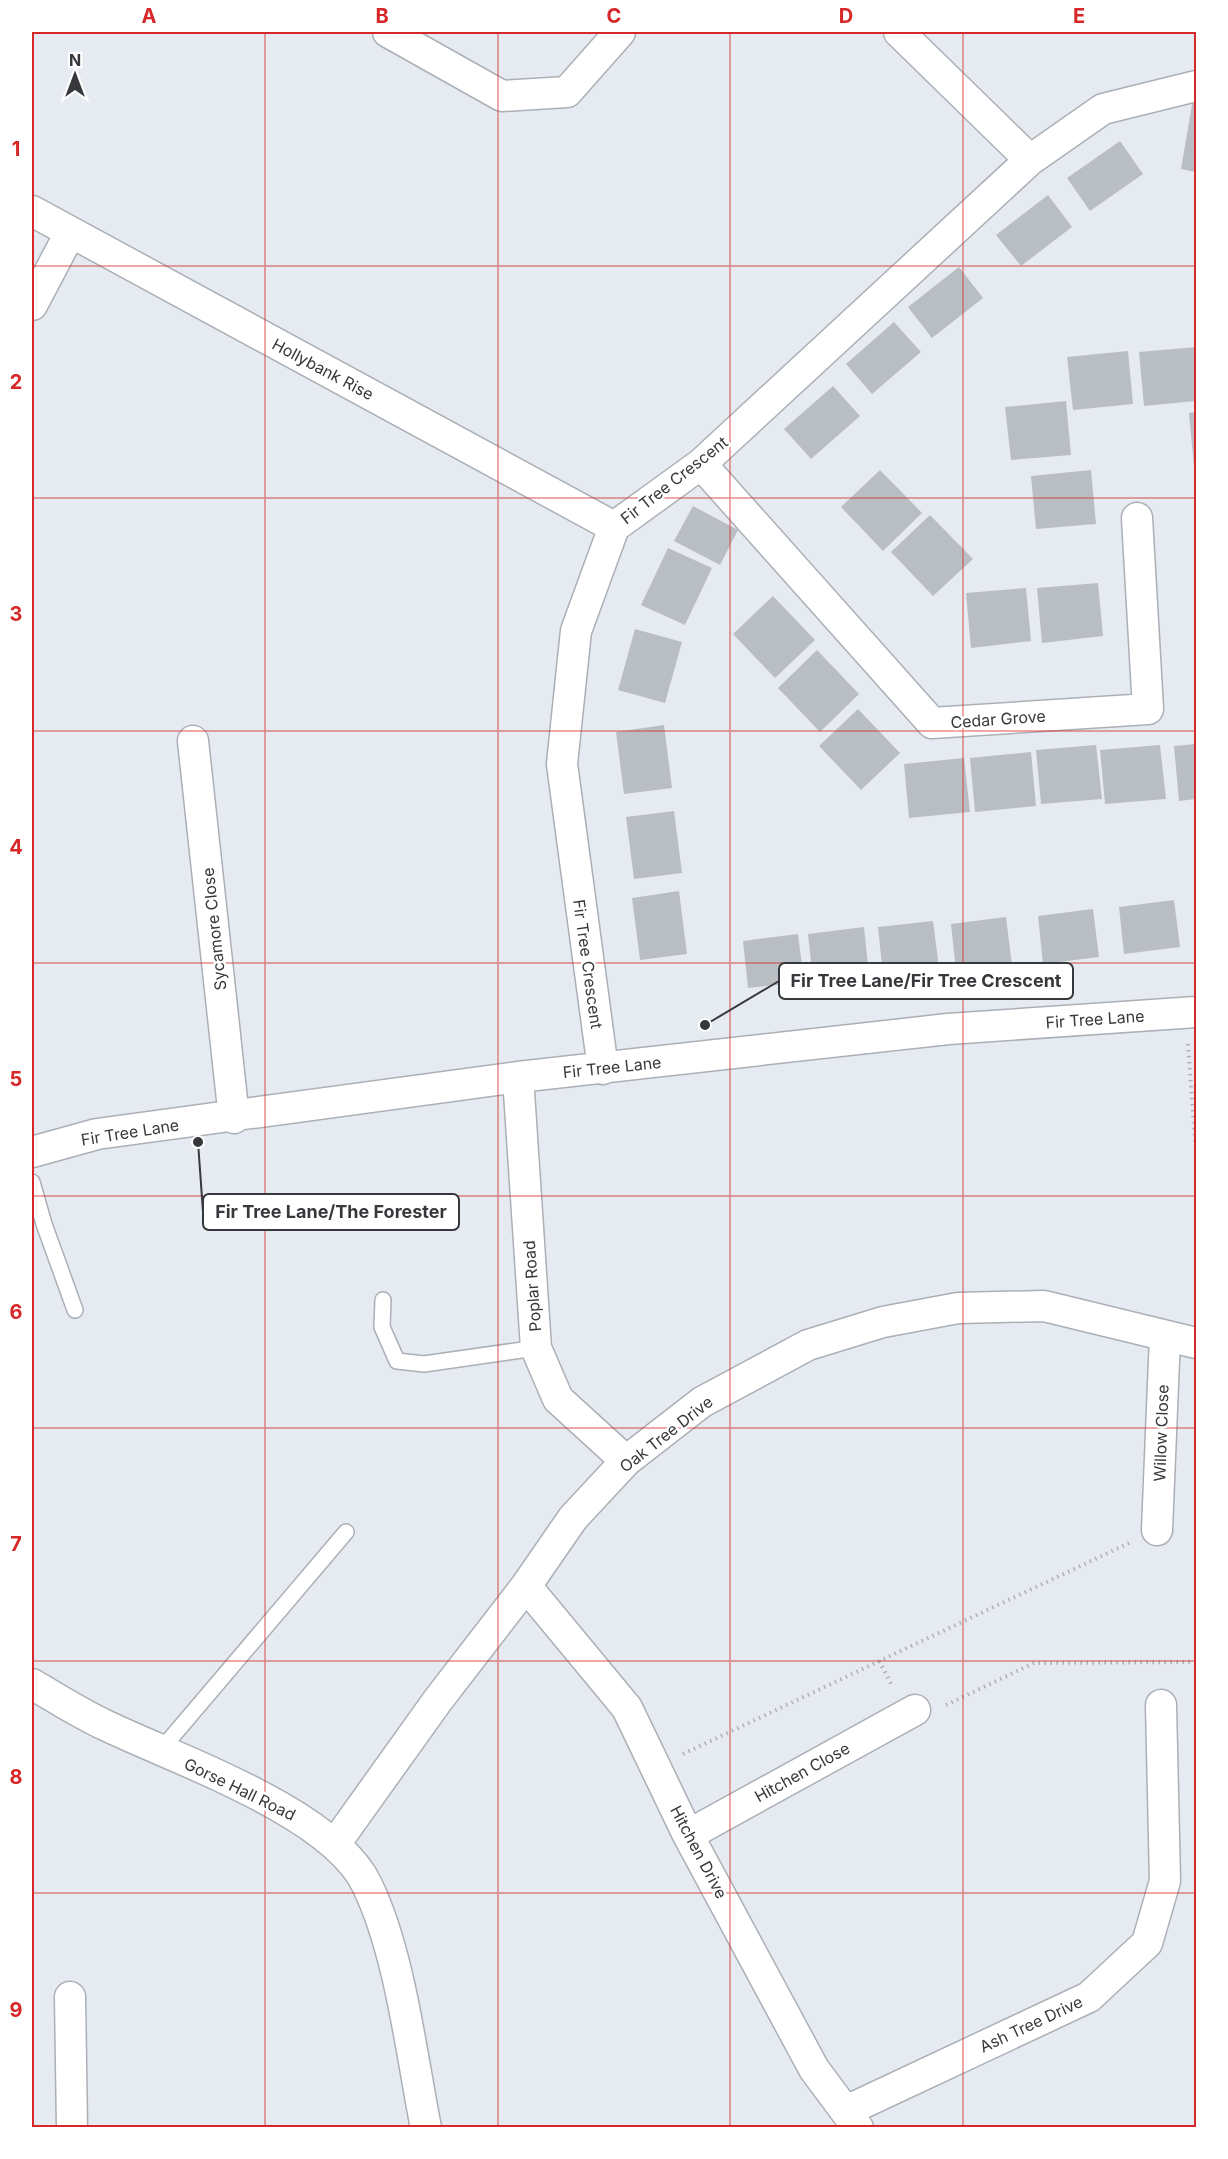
<svg xmlns="http://www.w3.org/2000/svg" width="1228" height="2159" font-family="Inter,sans-serif">
	<rect width="100%" height="100%" fill="#e6ebf1"/>
	<!-- building -->
	<path fill="#b9bec3" d="M1193,99L1196,100V172L1181,169Z
		M1120,141L1143,174L1090,211L1067,178Z
		M1048,195L1072,227L1021,266L996,235Z
		M959,267L983,298L932,338L908,307Z
		M894,322L921,352L872,394L846,364Z
		M1196,347V401L1144,406L1139,352Z
		M1128,351L1133,404L1073,410L1067,357Z
		M833,386L860,416L811,459L784,429Z
		M1066,401L1071,455L1011,460L1005,407Z
		M1196,412V466L1194,467L1189,413Z
		M880,470L922,513L883,551L841,507Z
		M1091,470L1096,524L1036,529L1031,476Z
		M693,506L738,530L720,565L674,541Z
		M930,515L973,559L933,596L891,552Z
		M668,548L712,568L685,625L641,605Z
		M1098,583L1103,636L1042,643L1037,588Z
		M1026,588L1031,641L971,648L966,593Z
		M773,596L815,640L775,678L733,634Z
		M635,629L682,642L665,703L618,690Z
		M817,650L859,694L820,732L778,688Z
		M858,709L900,753L861,790L819,746Z
		M664,725L672,788L624,794L616,732Z
		M1196,744V799L1179,801L1174,746Z
		M1096,745L1102,799L1041,804L1036,750Z
		M1160,745L1166,799L1105,804L1100,750Z
		M1031,752L1036,806L975,812L970,758Z
		M964,758L970,812L909,818L904,764Z
		M674,811L682,873L634,879L626,817Z
		M679,891L687,954L640,960L632,898Z
		M1174,900L1180,947L1124,954L1119,907Z
		M1093,909L1099,957L1043,964L1038,916Z
		M1006,917L1012,965L956,971L951,924Z
		M933,921L939,968L883,975L878,927Z
		M864,927L869,975L813,982L808,934Z
		M798,934L804,982L748,988L743,941Z"/>
	<g fill="none" stroke-linecap="round" stroke-linejoin="round">
		<!-- service casing -->
		<g stroke="#abb0b6" stroke-width="18">
			<path id="service" d="M32,1182L44,1224L75,1310
				M383,1300L382,1327L397,1361L424,1364L536,1348
				M160,1751L346,1532"/>
		</g>
		<!-- minor casing -->
		<g stroke="#abb0b6" stroke-width="33">
			<path id="minor" d="M388,32L502,96L567,92L620,32
				M899,32L1030,160
				M32,211L614,527
				M32,305L70,233
				M701,464L932,723L1148,709L1137,518
				M193,741L234,1118
				M603,1069L562,764L576,631L614,527L701,464L1030,160L1103,109L1196,86
				M518,1077L536,1348L558,1399L626,1461
				M32,1152L97,1134L518,1077L948,1029L1196,1012
				M1157,1530L1165,1336
				M526,1586L627,1708L688,1835L814,2069L858,2128
				M32,1684C56,1698 81,1714 107,1726C178,1760 333,1813 367,1885C400,1953 411,2052 426,2128
				M688,1835L915,1710
				M335,1844L438,1700L526,1586L573,1518L626,1461L702,1402L808,1345L883,1322L958,1308L1044,1306L1196,1343
				M70,1997L72,2128
				M846,2111L1089,1997L1147,1943L1165,1881L1161,1705"/>
		</g>
		<!-- path -->
		<path stroke="#adb1b6" stroke-width="4" stroke-dasharray="1.5 4.5" stroke-linecap="butt" d="M1188,1044L1196,1152
			M879,1661L893,1687
			M946,1705L1034,1663L1196,1662
			M683,1754L1129,1543
			M744,2128H750"/>
		<!-- service -->
		<use href="#service" stroke="#fff" stroke-width="15"/>
		<!-- minor -->
		<use href="#minor" stroke="#fff" stroke-width="30"/>
	</g>
	<!-- grid -->
	<path fill="none" stroke="#d62828" stroke-width="1.5" stroke-opacity="0.55" d="M265,32V2128M498,32V2128M730,32V2128M963,32V2128M32,266H1196M32,498H1196M32,731H1196M32,963H1196M32,1196H1196M32,1428H1196M32,1661H1196M32,1893H1196"/>
	<g text-anchor="middle" stroke-width="5" stroke-linejoin="round" paint-order="stroke">
		<!-- street labels -->
		<g font-size="16" fill="#36383b" stroke="#fff">
			<text transform="translate(323 369) rotate(28)" y="6">Hollybank Rise</text>
			<text transform="translate(674 480) rotate(-38)" y="6">Fir Tree Crescent</text>
			<text transform="translate(998 719) rotate(-4)" y="6">Cedar Grove</text>
			<text transform="translate(214 929) rotate(-96)" y="6">Sycamore Close</text>
			<text transform="translate(588 964) rotate(82)" y="6">Fir Tree Crescent</text>
			<text transform="translate(1095 1019) rotate(-4)" y="6">Fir Tree Lane</text>
			<text transform="translate(612 1067) rotate(-6)" y="6">Fir Tree Lane</text>
			<text transform="translate(130 1132) rotate(-9)" y="6">Fir Tree Lane</text>
			<text transform="translate(532 1286) rotate(-94)" y="6">Poplar Road</text>
			<text transform="translate(1161 1433) rotate(-88)" y="6">Willow Close</text>
			<text transform="translate(666 1434) rotate(-38)" y="6">Oak Tree Drive</text>
			<text transform="translate(802 1772) rotate(-29)" y="6">Hitchen Close</text>
			<text transform="translate(240 1789) rotate(26)" y="6">Gorse Hall Road</text>
			<text transform="translate(699 1852) rotate(62)" y="6">Hitchen Drive</text>
			<text transform="translate(1031 2024) rotate(-25)" y="6">Ash Tree Drive</text>
		</g>
	</g>
	<!-- callouts -->
	<path fill="none" stroke="#36383b" stroke-width="2" d="M705 1025L779 981M198 1142L203 1212"/>
	<g fill="#36383b" stroke="#fff" stroke-width="2">
		<circle cx="705" cy="1025" r="6"/>
		<circle cx="198" cy="1142" r="6"/>
	</g>
	<g fill="#fff" stroke="#36383b" stroke-width="2">
		<rect x="779" y="963" width="294" height="36" rx="6"/>
		<rect x="203" y="1194" width="256" height="36" rx="6"/>
	</g>
	<g font-size="18" text-anchor="middle" font-weight="bold" fill="#36383b">
		<text x="926" y="987">Fir Tree Lane/Fir Tree Crescent</text>
		<text x="331" y="1218">Fir Tree Lane/The Forester</text>
	</g>
	<!-- border -->
	<rect width="1228" height="2159" fill="none" stroke="#ffffff" stroke-width="66"/>
	<!-- north arrow -->
	<g transform="translate(75 75)" stroke="#ffffff" stroke-width="4.5" paint-order="stroke">
	<path d="M0-4.5L10 22L0 15L-10 22Z" fill="#36383b"/>
	<text y="-9" font-size="16" font-weight="bold" text-anchor="middle" fill="#36383b">N</text>
	</g>
	<rect x="33" y="33" width="1162" height="2093" fill="none" stroke="#d62828" stroke-width="2"/>
	<g font-size="20" text-anchor="middle" font-weight="bold" fill="#d62828">
		<text x="149" y="23">A</text>
		<text x="382" y="23">B</text>
		<text x="614" y="23">C</text>
		<text x="846" y="23">D</text>
		<text x="1079" y="23">E</text>
		<text x="16" y="156">1</text>
		<text x="16" y="389">2</text>
		<text x="16" y="621">3</text>
		<text x="16" y="854">4</text>
		<text x="16" y="1086">5</text>
		<text x="16" y="1319">6</text>
		<text x="16" y="1551">7</text>
		<text x="16" y="1784">8</text>
		<text x="16" y="2017">9</text>
	</g>
</svg>
